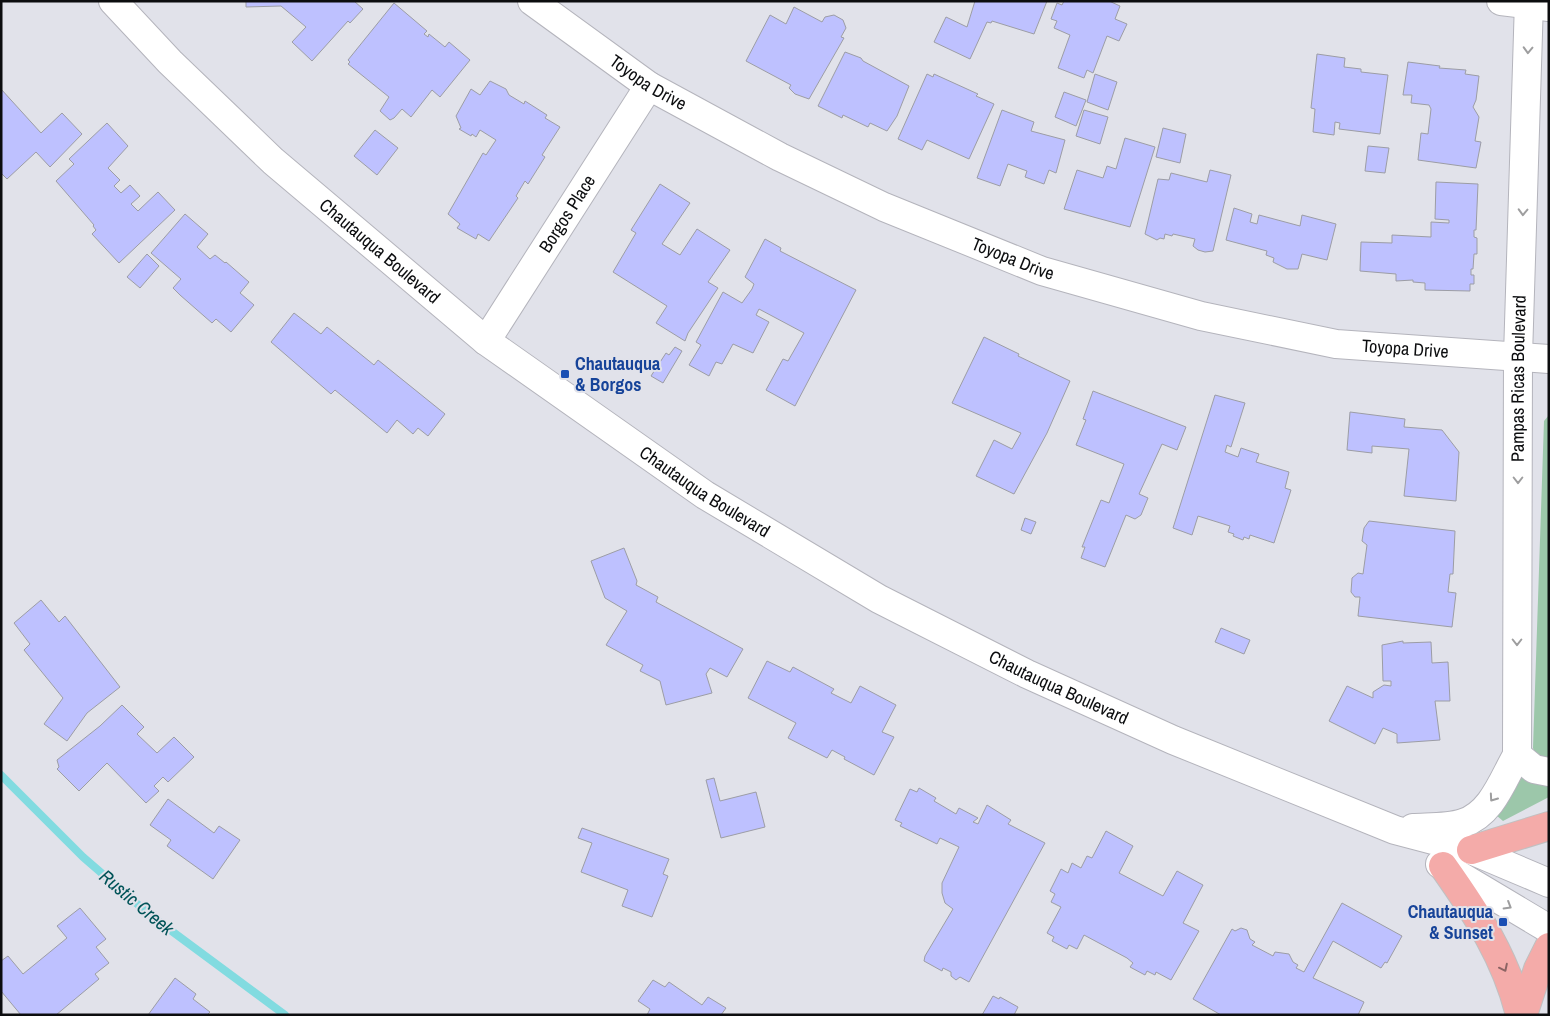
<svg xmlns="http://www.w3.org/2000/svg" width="1550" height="1016" font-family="'Archivo Narrow',sans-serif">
	<rect width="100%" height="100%" fill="#e1e2ea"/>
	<!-- green -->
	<path fill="#9cc7aa" d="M1549,415V760L1537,758L1533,748L1544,421Z
		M1517,775L1528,781L1549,784V797L1503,821L1496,815Z"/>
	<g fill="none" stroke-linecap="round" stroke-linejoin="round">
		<!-- stream -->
		<path stroke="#82dbe0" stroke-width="8" d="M1,775L83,857L150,915L285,1015"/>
	</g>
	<!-- building -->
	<path fill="#bec1ff" stroke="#9c9da5" d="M246,1H354L363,9L350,23L348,21L312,61L292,42L306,27L281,6L246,7Z
		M975,1H1047L1034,34L992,21L991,23L987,22L970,59L934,42L946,17L967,27Z
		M1064,1H1109L1120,6L1115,19L1127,24L1119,41L1107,36L1093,73L1087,70L1084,78L1058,68L1070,35L1054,28L1057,21L1051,19L1057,3L1062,5Z
		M394,3L427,31L424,34L428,37L429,34L445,47L449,42L470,60L440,97L432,90L411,117L402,109L394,118L390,120L380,111L389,97L348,64L350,62L348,60Z
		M794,7L822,22L825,17L834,15L843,20L846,28L841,37L844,38L809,99L795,94L789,88L791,85L746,61L770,15L786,24Z
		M845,52L861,58L863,61L909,86L897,116L887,131L870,123L868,127L843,115L842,118L818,106Z
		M1317,54L1345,58L1344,67L1361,69V72L1388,75L1380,134L1339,129L1340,123L1335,122L1334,135L1313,132L1315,109L1311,108Z
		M1408,62L1440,66L1439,68L1466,70L1465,74L1479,76L1476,100L1473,107L1479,117L1475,141L1481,142L1476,168L1418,160L1421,133L1428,134L1431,109L1429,105L1411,103L1412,95H1403Z
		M927,74L933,77L934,74L978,94L976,96L994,104L969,159L927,140L922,150L898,139Z
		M1095,74L1117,82L1108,110L1087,102Z
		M490,81L506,89L509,95L524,104L525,101L547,115L545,118L560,127L542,155L545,157L528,184L525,181L516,196L518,198L489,241L478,234L476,239L457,228L460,224L448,214L483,153L486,155L496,140L480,130L476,137L472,134L471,136L459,129L461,128L456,116L471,89L480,95Z
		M1,89L41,133L62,113L82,134L50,167L36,152L7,179L1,173Z
		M1064,92L1086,100L1076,126L1055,117Z
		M1002,110L1034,122L1031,131L1065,140L1056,173L1049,170L1044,184L1025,177L1027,171L1008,164L1000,186L977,178Z
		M1084,110L1108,117L1100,144L1076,136Z
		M107,123L128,146L108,168L120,180L114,186L121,193L130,185L140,196L131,204L138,211L158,192L175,210L119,263L92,234L96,230L93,226L94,225L56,181L74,164L69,159Z
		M1163,128L1186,134L1180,163L1156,157Z
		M375,130L398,148L377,175L354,156Z
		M1125,138L1155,147L1130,227L1064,209L1077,170L1103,178L1107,166L1116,169Z
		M1368,146L1389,148L1385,173L1365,171Z
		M1210,170L1231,175L1213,251L1205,252L1198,250L1193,246L1195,239L1173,234L1172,236L1165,234L1164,239L1160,238L1157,240L1145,234L1158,179L1169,180L1171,173L1207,182Z
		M1436,182L1478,184L1476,230H1474V237L1477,238V254H1474L1473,269H1471V275H1474V284H1470V291L1425,290V283L1413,282V280L1396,281V274L1360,271L1361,242L1392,243V235L1431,237V222L1449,223V220L1435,219Z
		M660,184L690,203L662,244L680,255L697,229L730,250L708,282L718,288L688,333L685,341L656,323L667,306L613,272L636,233L631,230Z
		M1234,208L1252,214L1250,222L1257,224L1259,215L1300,226L1302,215L1336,224L1327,260L1302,254L1298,269H1287L1273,262L1274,258L1266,255L1267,251L1226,240Z
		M185,214L208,234L197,247L210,259L215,255L225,263L226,262L249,282L240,293L254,305L231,332L216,319L212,323L180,295L173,288L181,279L151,253Z
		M765,239L781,248L780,251L856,290L795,406L766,390L783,359L788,361L804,333L759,309L756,315L769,322L753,353L733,344L722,364L716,362L709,376L689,365L701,345L696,342L723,292L742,303L752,289L754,284L745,277Z
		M147,254L159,266L140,288L127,277Z
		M294,313L321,334L327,327L374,365L378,360L445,414L428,436L418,428L413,434L397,420L387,433L335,390L331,394L271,342Z
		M984,337L1019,354L1018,356L1070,381L1047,433L1014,494L976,476L994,440L1012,449L1021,433L952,403Z
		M675,347L682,351L663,383L651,376L666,353L669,355Z
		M1093,391L1186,427L1177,450L1162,444L1139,494L1148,498L1141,515L1135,519L1126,515L1105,567L1081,558L1085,547H1082L1101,500L1109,503L1124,464L1076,445L1086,420L1083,419Z
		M1215,395L1245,403L1231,447L1227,445L1225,452L1238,457L1241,448L1259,454L1256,462L1289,472L1285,488L1291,490L1274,543L1250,535L1249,539L1244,537L1243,540L1233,536L1234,534L1228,532L1230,526L1198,516L1192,535L1173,528Z
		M1350,412L1405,419L1404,427L1442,430L1459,452L1456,501L1404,496L1409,449L1372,446V453L1347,450Z
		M1025,518L1036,522L1031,534L1021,530Z
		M1369,521L1455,531L1453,574H1450L1448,592L1456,593L1452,627L1358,616L1360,597H1355L1351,592L1352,578L1358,573L1363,574L1367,545L1362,541L1364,528Z
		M624,548L637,581L636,585L658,597L656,602L743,649L727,677L710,668L706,674L712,693L666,705L660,681L640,671L643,665L606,645L627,611L605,598L591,561Z
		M41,600L59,622L65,616L120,687L87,713L67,741L44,724L63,698L24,650L30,644L14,623Z
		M1221,628L1250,640L1244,654L1215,642Z
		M1403,641V643L1431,642L1432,663L1448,662L1450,701H1435L1440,740L1397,743V734L1383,728L1375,744L1329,721L1347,686L1373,698V692L1384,685L1391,686V681H1383L1382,645Z
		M767,661L790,672L793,667L834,689L831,693L851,703L860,686L896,705L882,732L894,737L874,775L844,759L845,757L832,750L827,758L788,738L796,723L748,698Z
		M122,705L144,727L137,734L157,753L174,737L194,757L168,782L163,777L154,786L159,791L146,803L107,763L79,791L57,769L59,767L57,760L100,726Z
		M714,778L720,801L756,792L765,827L721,838L706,780Z
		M919,788L936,798L934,801L956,814L959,808L978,818L973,822L978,824L987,805L1011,820L1008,824L1045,843L969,982L960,977L956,980L951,976V972L943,968L942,971L924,961L925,956L953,909L945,903L942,893V883L959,847L940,838L937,844L900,826L902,823L895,820L910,789L917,792Z
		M168,799L214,833L219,826L240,840L213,879L167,846L171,840L150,825Z
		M582,828L669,859L663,874L668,876L652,917L622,906L628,890L581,872L592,843L578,838Z
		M1106,831L1133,846L1119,873L1163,896L1177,871L1203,885L1183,923L1199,931L1171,980L1156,972L1155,975L1147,971L1145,975L1130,967L1133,963L1127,958L1084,935L1077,949L1069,945L1067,949L1052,941L1054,937L1047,933L1061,907L1051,902L1055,894L1050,891L1061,869L1068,873L1072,863L1081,868L1087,856L1092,858Z
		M1342,903L1402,936L1387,963L1385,962L1381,968L1333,941L1313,978L1364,1002L1358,1015H1221L1193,999L1232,929L1235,931L1241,928L1247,930L1250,939L1255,942L1252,945L1273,956L1275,952L1289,954L1293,962L1298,965L1296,968L1304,972Z
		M80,908L106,939L96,947L109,963L95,974L99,979L56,1015H21L1,991V961L8,956L23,974L67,938L57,926Z
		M175,978L196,994L193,999L210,1012L207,1015H148Z
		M653,980L665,987L669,982L702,1005L708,997L726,1008L721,1015H647L650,1009L638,1001Z
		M993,996L999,999L1000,997L1018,1007L1014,1015H982Z"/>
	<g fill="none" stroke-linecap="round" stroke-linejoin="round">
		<!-- minor casing -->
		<g stroke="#b4b4bc" stroke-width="30">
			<g id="minor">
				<path id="s1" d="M113,1L170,62L273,161L486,341L705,495L879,599L1027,674L1173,740L1395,830L1471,850L1549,883"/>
				<path id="s2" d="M532,1L649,86L780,157L884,207L1042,271L1201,316L1336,344L1549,359"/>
				<path d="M1501,1L1549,7"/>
				<path id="s3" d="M486,341L649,86"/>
				<path d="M1517,755L1534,769L1549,772"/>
				<path id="s4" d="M1413,828C1428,827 1448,828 1463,823C1492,814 1503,779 1517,755L1518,356L1529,1"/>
				<path d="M1440,864L1549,929"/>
			</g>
		</g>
		<!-- major casing -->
		<g stroke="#c0c0c1" stroke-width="30">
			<path id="major" d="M1471,850L1549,826
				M1443,866C1477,914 1506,958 1520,1015
				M1523,1015L1538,969L1549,947"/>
		</g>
		<!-- minor -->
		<use href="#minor" stroke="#fff" stroke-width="28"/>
		<!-- major -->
		<use href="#major" stroke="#f4aba9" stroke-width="28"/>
	</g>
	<!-- one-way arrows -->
	<defs><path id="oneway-chevron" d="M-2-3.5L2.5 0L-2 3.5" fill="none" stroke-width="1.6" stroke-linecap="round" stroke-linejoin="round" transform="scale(1.25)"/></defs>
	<g stroke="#9e9e9f">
		<use href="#oneway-chevron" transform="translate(1528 50) rotate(92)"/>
		<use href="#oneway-chevron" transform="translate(1523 212) rotate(92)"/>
		<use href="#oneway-chevron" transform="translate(1518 480) rotate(90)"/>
		<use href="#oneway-chevron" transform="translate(1517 642) rotate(90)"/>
		<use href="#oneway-chevron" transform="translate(1493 798) rotate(125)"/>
		<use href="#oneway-chevron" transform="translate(1508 906) rotate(31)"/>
	</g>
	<use stroke="#8c6464" href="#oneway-chevron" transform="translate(1504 968) rotate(64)"/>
	<!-- markers -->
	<g fill="#1a4fb4" stroke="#e1e2ea" stroke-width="2">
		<rect x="560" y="369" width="10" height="10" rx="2.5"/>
		<rect x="1498" y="917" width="10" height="10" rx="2.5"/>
	</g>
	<g text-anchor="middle" stroke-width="4" stroke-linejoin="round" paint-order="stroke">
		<!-- street labels -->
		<g font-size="18" fill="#0c0d0f" stroke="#e1e2ea">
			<text dy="6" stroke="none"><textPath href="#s2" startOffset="142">Toyopa Drive</textPath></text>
			<text dy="6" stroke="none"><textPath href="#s3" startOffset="151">Borgos Place</textPath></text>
			<text dy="6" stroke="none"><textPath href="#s1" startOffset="366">Chautauqua Boulevard</textPath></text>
			<text dy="6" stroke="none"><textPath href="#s2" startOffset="548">Toyopa Drive</textPath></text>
			<text dy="6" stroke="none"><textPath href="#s2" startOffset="952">Toyopa Drive</textPath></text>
			<text dy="6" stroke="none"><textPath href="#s4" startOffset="516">Pampas Ricas Boulevard</textPath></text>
			<text dy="6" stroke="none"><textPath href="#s1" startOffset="771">Chautauqua Boulevard</textPath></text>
			<text dy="6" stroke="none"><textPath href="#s1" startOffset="1176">Chautauqua Boulevard</textPath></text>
		</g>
		<!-- transit labels -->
		<g font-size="18" font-weight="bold" fill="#164399" stroke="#e1e2ea" text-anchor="start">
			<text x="575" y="370">Chautauqua<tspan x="575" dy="21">&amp; Borgos</tspan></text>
			<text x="1493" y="918" text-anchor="end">Chautauqua<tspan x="1493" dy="21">&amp; Sunset</tspan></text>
		</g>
		<!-- water labels -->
		<g font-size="19" font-style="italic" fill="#005358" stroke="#e1e2ea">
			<text transform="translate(137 902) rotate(40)" y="7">Rustic Creek</text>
		</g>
	</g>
	<!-- border -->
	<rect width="1550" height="1016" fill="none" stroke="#0c0d0f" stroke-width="5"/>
</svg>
